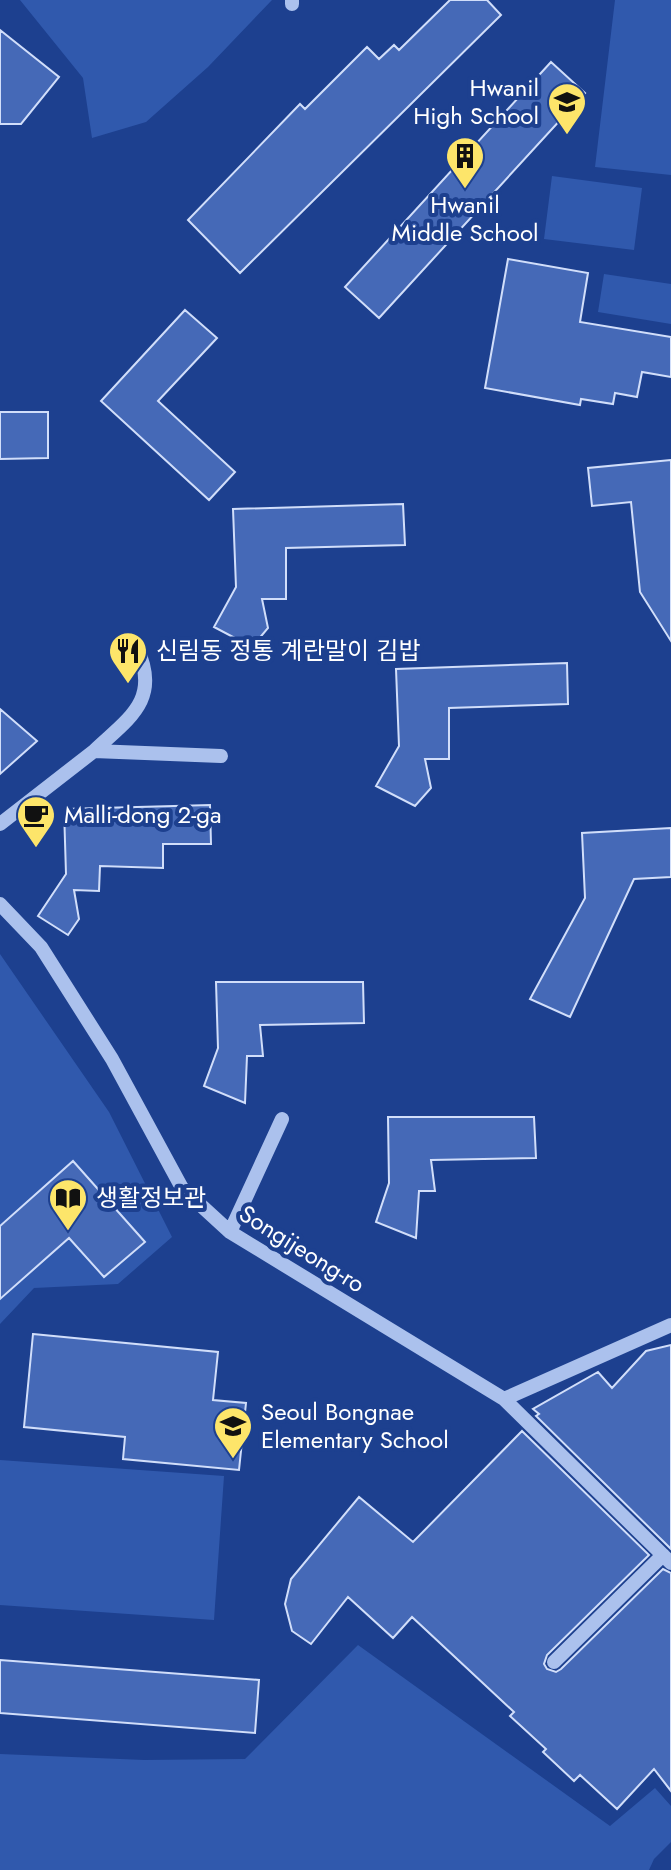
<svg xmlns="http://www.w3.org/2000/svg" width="671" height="1870" font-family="Jost,'Noto Sans KR',sans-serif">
	<rect width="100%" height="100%" fill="#1d408f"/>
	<!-- green -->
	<path fill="#3059ad" d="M20,0H272L208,67L146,122L92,138L83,78Z
		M615,0H671V175L595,167Z
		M552,176L642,188L634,250L544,239Z
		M604,274L671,284V324L598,312Z
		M0,954L109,1112L172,1237L118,1284L34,1288L0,1324Z
		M0,1460L224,1476L214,1620L0,1605Z
		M358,1645L610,1826L655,1788L671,1806V1842L654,1859L649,1870H0V1754L144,1760L245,1759Z"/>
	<!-- building -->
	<path fill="#4569b7" stroke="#d1defa" stroke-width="2" d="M450,0H487L501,15L240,273L188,220L300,104L305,109L367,47L379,59L394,45L399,50Z
		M0,30L59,77L21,124H0Z
		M551,62L585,93L379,318L345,287Z
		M508,259L588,273L580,322L671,337V377L642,372L637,397L615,393L613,404L581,399L580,405L485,388Z
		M185,310L217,338L158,401L235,472L209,500L101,401Z
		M0,412H48V458L0,459Z
		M671,460V641L640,592L631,502L592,506L588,468Z
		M403,504L405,545L286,548V599H262L268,628L252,647L214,627L236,587L233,509Z
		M567,663L568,704L449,708V759H425L431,788L415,806L376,786L399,746L396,669Z
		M0,709L37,741L0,774Z
		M210,805L211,844H163V868L100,866L99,891L74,890L79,919L68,935L38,916L66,874L64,809Z
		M671,828V877L634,879L570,1017L530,999L585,898L582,833Z
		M216,982H363L364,1023L260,1025L263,1056H247L245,1103L204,1086L218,1048Z
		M388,1117H534L536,1158L431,1160L435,1191H419L416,1238L376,1222L389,1183Z
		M73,1161L145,1242L104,1277L69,1238L0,1299V1226Z
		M33,1334L218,1352L213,1400L246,1403L239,1470L123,1459L125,1437L24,1427Z
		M671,1345V1549L536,1416L539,1414L533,1409L598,1372L612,1388L646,1351Z
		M522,1431L649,1555L547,1655L544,1664L547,1669L556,1672L561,1669L663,1569L671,1573V1791L654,1769L617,1809L580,1775L574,1781L543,1752L546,1749L510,1716L514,1712L412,1617L393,1638L348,1597L311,1644L292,1631L285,1604L291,1579L359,1497L413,1542Z
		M0,1660L259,1680L255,1733L0,1713Z"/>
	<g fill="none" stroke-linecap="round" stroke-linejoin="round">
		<!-- minor -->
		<path stroke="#abc1ed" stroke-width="14" d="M292,0V4
			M94,751C129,718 161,700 137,648
			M0,824L94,751L221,756
			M0,904L41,947L112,1059L182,1188L230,1232L504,1399L671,1563
			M230,1232L282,1119
			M504,1399L671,1325
			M554,1662L663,1555"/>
	</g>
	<!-- icons -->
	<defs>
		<g id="school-pin" transform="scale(2)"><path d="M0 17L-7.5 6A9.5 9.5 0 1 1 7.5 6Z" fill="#fde56a" stroke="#1d408f"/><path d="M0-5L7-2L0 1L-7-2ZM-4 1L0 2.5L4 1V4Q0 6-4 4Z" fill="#111"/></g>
		<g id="building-pin" transform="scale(2)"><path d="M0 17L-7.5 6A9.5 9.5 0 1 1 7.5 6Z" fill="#fde56a" stroke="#1d408f"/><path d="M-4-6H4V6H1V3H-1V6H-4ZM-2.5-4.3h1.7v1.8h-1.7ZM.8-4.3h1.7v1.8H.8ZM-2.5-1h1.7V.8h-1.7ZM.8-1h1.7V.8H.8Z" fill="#111"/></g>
		<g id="restaurant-pin" transform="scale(2)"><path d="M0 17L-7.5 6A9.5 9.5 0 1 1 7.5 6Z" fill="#fde56a" stroke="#1d408f"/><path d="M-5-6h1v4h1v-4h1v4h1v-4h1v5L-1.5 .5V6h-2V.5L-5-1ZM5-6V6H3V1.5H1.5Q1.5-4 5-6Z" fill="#111"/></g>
		<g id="cafe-pin" transform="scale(2)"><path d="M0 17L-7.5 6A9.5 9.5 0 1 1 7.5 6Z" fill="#fde56a" stroke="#1d408f"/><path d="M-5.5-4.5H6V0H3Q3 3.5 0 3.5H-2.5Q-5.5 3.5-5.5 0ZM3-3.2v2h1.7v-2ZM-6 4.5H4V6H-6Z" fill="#111"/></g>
		<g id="library-pin" transform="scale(2)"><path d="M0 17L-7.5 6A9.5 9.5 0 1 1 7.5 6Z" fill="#fde56a" stroke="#1d408f"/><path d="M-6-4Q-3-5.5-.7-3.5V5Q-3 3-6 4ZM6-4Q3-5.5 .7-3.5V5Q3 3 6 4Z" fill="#111"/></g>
	</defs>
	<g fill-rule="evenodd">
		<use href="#school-pin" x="567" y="102"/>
		<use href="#building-pin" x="465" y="156"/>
		<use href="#restaurant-pin" x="128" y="651"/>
		<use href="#cafe-pin" x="36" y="815"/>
		<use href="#library-pin" x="68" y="1198"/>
		<use href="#school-pin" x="233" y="1426"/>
	</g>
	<g text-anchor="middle" stroke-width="8" stroke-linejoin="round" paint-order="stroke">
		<!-- poi labels -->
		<g font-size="24" fill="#fff" stroke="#1d408f" text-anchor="start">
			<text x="539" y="96" text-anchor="end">Hwanil<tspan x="539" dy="28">High School</tspan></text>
			<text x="465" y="213" text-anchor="middle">Hwanil<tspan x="465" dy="28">Middle School</tspan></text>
			<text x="156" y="659">신림동 정통 계란말이 김밥</text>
			<text x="64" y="823">Malli-dong 2-ga</text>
			<text x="96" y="1206">생활정보관</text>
			<text x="261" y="1420">Seoul Bongnae<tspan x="261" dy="28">Elementary School</tspan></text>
		</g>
		<!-- street labels -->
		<g font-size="24" fill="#fff" stroke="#1d408f">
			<text transform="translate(302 1249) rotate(32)" y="8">Songijeong-ro</text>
		</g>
	</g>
</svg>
